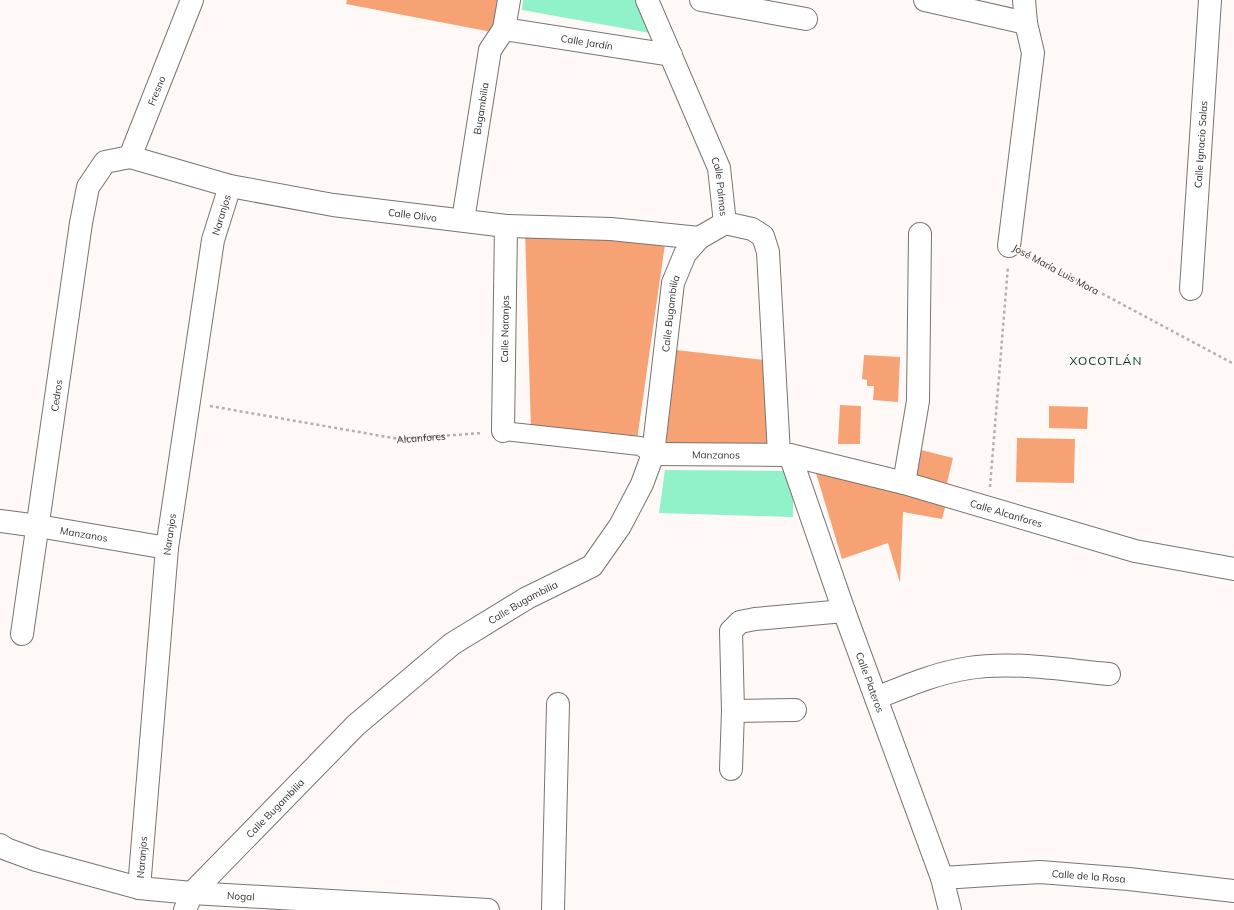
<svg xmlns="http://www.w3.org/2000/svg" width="1234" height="910" font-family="Mulish,sans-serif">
	<rect width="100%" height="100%" fill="#fef9f6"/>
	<!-- green -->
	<path fill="#91f1c8" d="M523,0H636L650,33L522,10Z
		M665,470L794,471L793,517L659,513Z"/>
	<!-- building -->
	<path fill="#f6a274" d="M347,0H502L497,33L346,4Z
		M525,231L666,237L637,440L531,430Z
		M676,350L765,360L770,449L666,445Z
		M864,355L900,357L898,402L873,400L874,386H867V380L862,379Z
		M840,405L861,406L860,444H838Z
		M1049,406L1088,407L1087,429L1049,428Z
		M1017,438L1075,439L1074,483L1016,482Z
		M921,450L953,458L947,483L915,476Z
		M816,473L852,482L882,488L907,496L946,504L942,519L903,512L900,583L888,543L842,559Z"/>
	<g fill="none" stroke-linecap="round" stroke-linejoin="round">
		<!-- pedestrian casing -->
		<g stroke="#797472" stroke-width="20">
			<path id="pedestrian" d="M503,431L640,446L653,454"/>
		</g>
		<!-- minor casing -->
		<g stroke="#797472" stroke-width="24">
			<g id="minor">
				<path id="s2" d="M647,0L719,168L725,223"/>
				<path d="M701,0L806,19"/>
				<path d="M925,0L1026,23"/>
				<path id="s3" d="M504,29L671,55"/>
				<path id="s4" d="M130,157L230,186L333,205L506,226L611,229L699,238"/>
				<path id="s5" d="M463,220L490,50L504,29L509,0"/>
				<path d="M725,223L752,229L763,236L768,252L779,454"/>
				<path d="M1009,246L1033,53L1026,23L1024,0"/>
				<path id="s6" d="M1191,289L1210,0"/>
				<path id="s7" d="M503,431L506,226"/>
				<path id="s8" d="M653,454L790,455L904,483L1135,551L1234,569"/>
				<path id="s9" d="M790,455L844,611L942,878L950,910"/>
				<path d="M904,483L918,401L920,234"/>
				<path id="s10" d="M0,521L38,526L167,548"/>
				<path id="s11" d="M22,634L81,223L88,187L105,162L130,157L192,0"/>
				<path d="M876,698C906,686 936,673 969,668C1013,661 1064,670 1109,674"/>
				<path d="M733,711L795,710"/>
				<path d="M731,769L733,711L731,631L740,622L755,619L844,611"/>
				<path id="s12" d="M0,845L6,849L36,860L139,888L192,893L488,910"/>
				<path id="s13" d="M942,878L1040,872L1129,879L1234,891"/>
				<path id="s14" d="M139,888L167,548L213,240L230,186"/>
				<path id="s15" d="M185,910L192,893L356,725L452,644L527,598L592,566L620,526L642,484L653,454L673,283L685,254L699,238L725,223"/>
				<path d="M553,910L558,704"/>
			</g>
		</g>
		<!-- path -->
		<g stroke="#b4b0ae" stroke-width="2.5" stroke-dasharray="3 3" stroke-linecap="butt">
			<path d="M1028,254L1234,364"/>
			<path id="s1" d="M210,406L399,439L482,433"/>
			<path d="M990,487L1008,266"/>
		</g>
		<!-- pedestrian -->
		<use href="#pedestrian" stroke="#fff" stroke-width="18"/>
		<!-- minor -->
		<use href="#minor" stroke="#fff" stroke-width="22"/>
	</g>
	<g text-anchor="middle" stroke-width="3" stroke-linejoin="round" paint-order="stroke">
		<!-- street labels -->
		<g font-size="10" fill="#343231" stroke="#fef9f6">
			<text dy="4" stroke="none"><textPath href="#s3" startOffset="84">Calle Jardín</textPath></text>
			<text dy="4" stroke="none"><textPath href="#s11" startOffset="579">Fresno</textPath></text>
			<text dy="4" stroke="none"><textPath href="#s5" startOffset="113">Bugambilia</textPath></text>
			<text dy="4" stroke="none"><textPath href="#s6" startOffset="145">Calle Ignacio Salas</textPath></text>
			<text dy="4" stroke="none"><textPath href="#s2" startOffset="201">Calle Palmas</textPath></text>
			<text dy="4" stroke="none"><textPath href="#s14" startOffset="679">Naranjos</textPath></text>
			<text dy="4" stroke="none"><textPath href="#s4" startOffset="289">Calle Olivo</textPath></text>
			<text transform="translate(1056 269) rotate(28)" y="4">José María Luis Mora</text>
			<text dy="4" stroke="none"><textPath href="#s15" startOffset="809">Calle Bugambilia</textPath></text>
			<text dy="4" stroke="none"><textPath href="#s7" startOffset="102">Calle Naranjos</textPath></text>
			<text dy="4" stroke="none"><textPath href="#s11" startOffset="241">Cedros</textPath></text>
			<text dy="4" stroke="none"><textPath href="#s1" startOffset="214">Alcanfores</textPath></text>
			<text dy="4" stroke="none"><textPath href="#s8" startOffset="63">Manzanos</textPath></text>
			<text dy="4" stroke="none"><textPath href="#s8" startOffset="361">Calle Alcanfores</textPath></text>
			<text dy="4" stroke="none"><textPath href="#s10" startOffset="85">Manzanos</textPath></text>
			<text dy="4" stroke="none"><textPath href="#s14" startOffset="355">Naranjos</textPath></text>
			<text dy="4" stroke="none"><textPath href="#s15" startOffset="461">Calle Bugambilia</textPath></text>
			<text dy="4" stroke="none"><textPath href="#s9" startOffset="241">Calle Plateros</textPath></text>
			<text dy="4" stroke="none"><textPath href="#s15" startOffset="137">Calle Bugambilia</textPath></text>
			<text dy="4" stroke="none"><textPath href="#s14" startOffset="31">Naranjos</textPath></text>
			<text dy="4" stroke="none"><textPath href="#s13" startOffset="147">Calle de la Rosa</textPath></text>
			<text dy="4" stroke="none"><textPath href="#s12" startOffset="248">Nogal</textPath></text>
		</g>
		<!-- quarter labels -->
		<g font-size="12" letter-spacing="1" fill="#00392e" stroke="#fef9f6">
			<text x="1106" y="365">XOCOTLÁN</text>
		</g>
	</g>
</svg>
